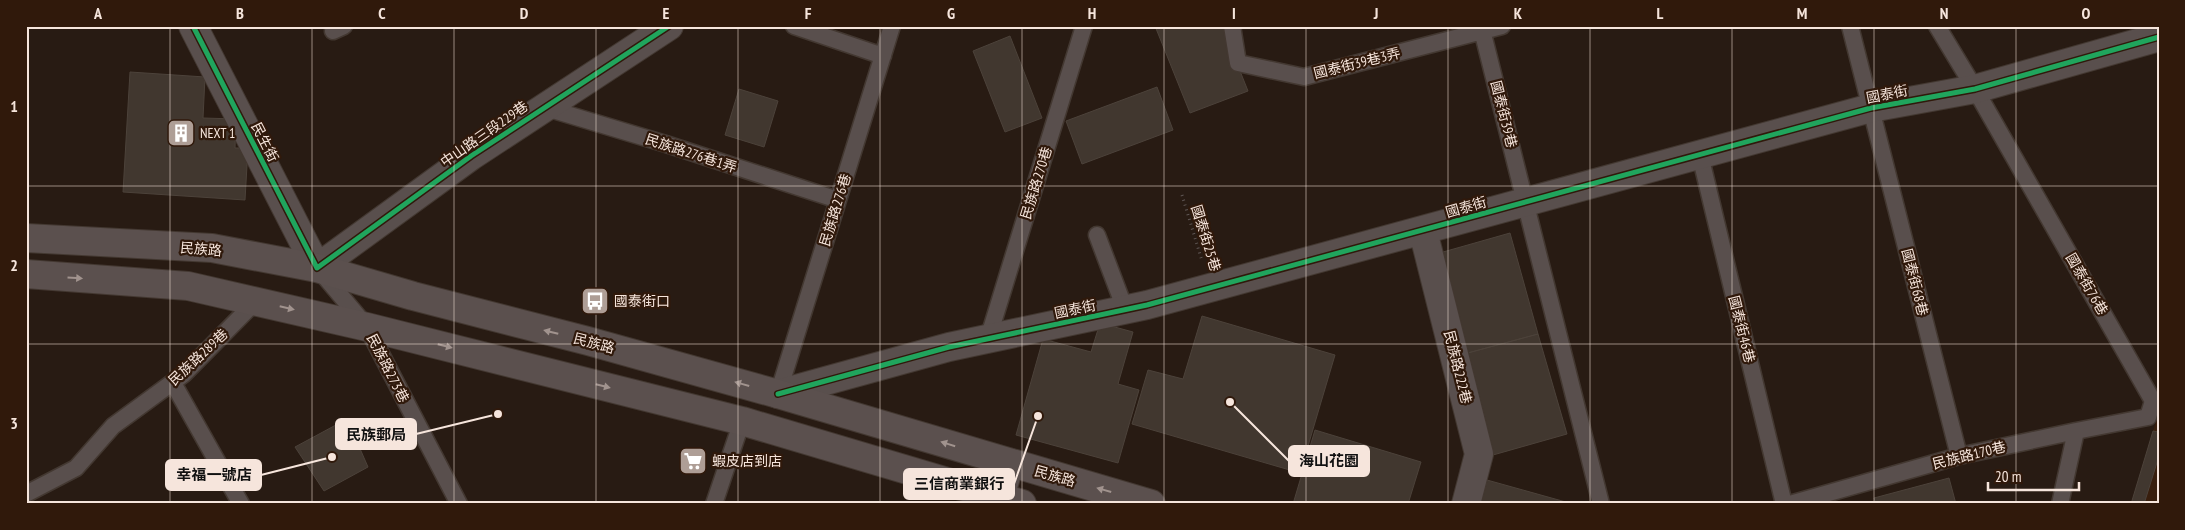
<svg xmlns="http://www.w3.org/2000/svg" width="2185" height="530" font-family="'PT Sans Narrow','Noto Sans TC',sans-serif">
	<rect width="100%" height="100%" fill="#281b13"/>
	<!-- built -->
	<path fill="#381e0d" d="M2159,413V504H2131L2153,431Z"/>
	<!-- building -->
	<path fill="#41372f" stroke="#4c423a" d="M1155,26H1222L1248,91L1190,113Z
		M1010,36L1042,118L1005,132L973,51Z
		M130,72L205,77L203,118L236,119L235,148H248L245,200L123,192Z
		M1157,87L1173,130L1082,164L1066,121Z
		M739,89L778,101L764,147L725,135Z
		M1510,233L1538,334L1464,354L1436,254Z
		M1202,316L1335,355L1300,473L1132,424L1148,370L1183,379Z
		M1100,323L1133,332L1118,384L1139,390L1118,463L1016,435L1043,339L1091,352Z
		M1538,334L1567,434L1493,455L1464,354Z
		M347,419L368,467L324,491L295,447Z
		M1315,430L1421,462L1408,504H1293Z
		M2153,431L2159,432V456L2144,504H2131Z
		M1949,478L1956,504H1876L1874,498Z
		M1487,480L1573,504H1480Z"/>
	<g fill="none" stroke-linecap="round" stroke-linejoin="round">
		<!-- lane casing -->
		<g stroke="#433831" stroke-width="19">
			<path id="lane" d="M794,26L883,56
				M1232,26L1238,63L1304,77L1502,26
				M1481,26L1601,504
				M1850,26L1959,456
				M1937,26L1975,89L2153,401L2148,417L2076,431
				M333,31L344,26
				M543,107L666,144L838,200
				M1700,155L1784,504
				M1097,235L1125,309
				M320,271L367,327L459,504
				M988,339L1084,26
				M173,383L241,504
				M778,394L892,26
				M26,494L76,468L113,426L184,374L256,301
				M714,504L742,421
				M1790,504L1959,456L2076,431L2060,504"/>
		</g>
		<!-- street casing -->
		<g stroke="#433831" stroke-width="30">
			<path id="street" d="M193,26L317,268L471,156L669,26
				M1423,231L1479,454L1466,504
				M778,394L949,347L1147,305L1871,108L1975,89L2159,37
				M991,504L1000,497L1010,463"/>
		</g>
		<!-- secondary casing -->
		<g stroke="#433831" stroke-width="30">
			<path id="secondary" d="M26,238L212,248L317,268L413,296L588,341L778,394L1151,504
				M26,274L188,286L367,327L742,421L1022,504"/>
		</g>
		<!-- path -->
		<path stroke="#5f5654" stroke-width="3" stroke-dasharray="1 4" stroke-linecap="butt" d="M1182,195L1202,261"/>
		<!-- lane -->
		<use href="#lane" stroke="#594f4d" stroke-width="16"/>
		<!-- street -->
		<use href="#street" stroke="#594f4d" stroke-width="28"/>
		<!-- secondary -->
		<use href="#secondary" stroke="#5b504e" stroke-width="28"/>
		<!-- cycleway casing -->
		<g stroke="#30190b" stroke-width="8">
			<path id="cycleway" d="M193,26L317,268L471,156L669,26
				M778,394L949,347L1147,305L1871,108L1975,89L2159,37"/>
		</g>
		<!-- cycleway -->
		<use href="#cycleway" stroke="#20a55d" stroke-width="5"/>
	</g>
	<!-- one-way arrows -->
	<defs><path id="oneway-solid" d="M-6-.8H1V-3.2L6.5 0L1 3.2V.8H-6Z" transform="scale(1.25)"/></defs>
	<g fill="#a1938e">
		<use href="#oneway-solid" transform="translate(75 278) rotate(4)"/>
		<use href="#oneway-solid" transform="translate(287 308) rotate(13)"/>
		<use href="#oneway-solid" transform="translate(551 332) rotate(-166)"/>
		<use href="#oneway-solid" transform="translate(445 346) rotate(14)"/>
		<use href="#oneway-solid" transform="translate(742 384) rotate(-164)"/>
		<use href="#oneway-solid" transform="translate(603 386) rotate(14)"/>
		<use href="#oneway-solid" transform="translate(948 444) rotate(-163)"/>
		<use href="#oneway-solid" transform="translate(1104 490) rotate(-164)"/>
	</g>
	<!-- grid -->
	<path fill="none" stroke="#f6e5dc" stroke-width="1" stroke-opacity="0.55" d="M170,26V504M312,26V504M454,26V504M596,26V504M738,26V504M880,26V504M1022,26V504M1164,26V504M1306,26V504M1448,26V504M1590,26V504M1732,26V504M1874,26V504M2016,26V504M26,186H2159M26,344H2159"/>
	<!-- icons -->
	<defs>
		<g id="building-square" transform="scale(1.4375)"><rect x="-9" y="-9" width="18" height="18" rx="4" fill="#ae9e96" stroke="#30190b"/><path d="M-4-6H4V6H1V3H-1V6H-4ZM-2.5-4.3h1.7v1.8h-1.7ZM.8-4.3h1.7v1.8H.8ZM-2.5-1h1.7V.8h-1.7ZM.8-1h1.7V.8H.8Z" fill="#fff"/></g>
		<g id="bus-square" transform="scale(1.4375)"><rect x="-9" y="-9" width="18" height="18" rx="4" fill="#ae9e96" stroke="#30190b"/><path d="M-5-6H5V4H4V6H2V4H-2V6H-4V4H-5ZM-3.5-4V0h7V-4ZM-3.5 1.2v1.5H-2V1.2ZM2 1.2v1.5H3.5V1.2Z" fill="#fff"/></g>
		<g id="supermarket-square" transform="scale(1.4375)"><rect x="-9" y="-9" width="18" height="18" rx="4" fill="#ae9e96" stroke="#30190b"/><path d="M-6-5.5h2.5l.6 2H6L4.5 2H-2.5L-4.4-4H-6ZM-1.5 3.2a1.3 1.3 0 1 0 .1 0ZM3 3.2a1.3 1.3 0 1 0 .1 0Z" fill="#fff"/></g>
	</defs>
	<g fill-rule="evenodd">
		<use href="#building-square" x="181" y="133"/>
		<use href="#bus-square" x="595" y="301"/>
		<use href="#supermarket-square" x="693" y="461"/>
	</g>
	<g text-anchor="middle" stroke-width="4.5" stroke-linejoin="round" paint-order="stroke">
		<!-- street labels -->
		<g font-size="14" fill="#f6e5dc" stroke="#30190b">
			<text transform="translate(1357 63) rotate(-14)" y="5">國泰街39巷3弄</text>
			<text transform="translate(1887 94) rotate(-11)" y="5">國泰街</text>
			<text transform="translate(1504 114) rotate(76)" y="5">國泰街39巷</text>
			<text transform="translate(484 134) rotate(-35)" y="5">中山路三段229巷</text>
			<text transform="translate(265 142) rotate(63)" y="5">民生街</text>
			<text transform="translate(691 153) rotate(18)" y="5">民族路276巷1弄</text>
			<text transform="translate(1036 183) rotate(-73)" y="5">民族路270巷</text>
			<text transform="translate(1466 207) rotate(-16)" y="5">國泰街</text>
			<text transform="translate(835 210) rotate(-73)" y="5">民族路276巷</text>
			<text transform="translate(1206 238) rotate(73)" y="5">國泰街25巷</text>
			<text transform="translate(201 249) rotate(5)" y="5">民族路</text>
			<text transform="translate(1915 282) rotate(76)" y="5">國泰街68巷</text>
			<text transform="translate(2087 284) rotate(60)" y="5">國泰街76巷</text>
			<text transform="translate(1075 309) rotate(-12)" y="5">國泰街</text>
			<text transform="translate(1742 329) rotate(76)" y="5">國泰街46巷</text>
			<text transform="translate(594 343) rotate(15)" y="5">民族路</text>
			<text transform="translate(198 357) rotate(-43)" y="5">民族路289巷</text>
			<text transform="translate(1458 367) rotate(76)" y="5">民族路222巷</text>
			<text transform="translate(388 368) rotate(63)" y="5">民族路273巷</text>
			<text transform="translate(1969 455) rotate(-14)" y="5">民族路170巷</text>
			<text transform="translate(1055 476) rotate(16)" y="5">民族路</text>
		</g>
		<!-- poi labels -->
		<g font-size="14" fill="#f6e5dc" stroke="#30190b" text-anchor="start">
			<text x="200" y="138">NEXT 1</text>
			<text x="614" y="306">國泰街口</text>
			<text x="712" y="466">蝦皮店到店</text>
		</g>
	</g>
	<!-- callouts -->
	<path fill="none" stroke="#f6e5dc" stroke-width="2" d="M498 414L416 434M1230 402L1289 461M332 457L261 475M1038 416L1014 484"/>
	<g fill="#f6e5dc" stroke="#30190b" stroke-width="2">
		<circle cx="498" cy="414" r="5"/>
		<circle cx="1230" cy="402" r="5"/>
		<circle cx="332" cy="457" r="5"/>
		<circle cx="1038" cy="416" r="5"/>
	</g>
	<g fill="#f6e5dc" stroke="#f6e5dc" stroke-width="2">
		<rect x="336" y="419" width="80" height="30" rx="5"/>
		<rect x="1289" y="446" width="80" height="30" rx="5"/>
		<rect x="166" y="460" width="95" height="30" rx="5"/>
		<rect x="904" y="469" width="110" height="30" rx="5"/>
	</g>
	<g font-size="15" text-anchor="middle" font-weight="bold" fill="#111">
		<text x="376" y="440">民族郵局</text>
		<text x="1329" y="466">海山花園</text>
		<text x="214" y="480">幸福一號店</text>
		<text x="959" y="489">三信商業銀行</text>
	</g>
	<!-- border -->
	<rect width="2185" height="530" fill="none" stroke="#30190b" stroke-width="55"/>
	<!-- scale -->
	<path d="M1988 482v8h91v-8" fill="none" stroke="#f6e5dc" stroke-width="2.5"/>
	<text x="1995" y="482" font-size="15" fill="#f6e5dc" stroke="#30190b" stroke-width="4" paint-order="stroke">20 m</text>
	<rect x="28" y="28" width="2130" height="474" fill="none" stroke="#f6e5dc" stroke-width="2"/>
	<g font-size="16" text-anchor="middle" font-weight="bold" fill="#f6e5dc">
		<text x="98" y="19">A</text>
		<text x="240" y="19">B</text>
		<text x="382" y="19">C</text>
		<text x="524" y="19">D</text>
		<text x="666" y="19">E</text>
		<text x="808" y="19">F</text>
		<text x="951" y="19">G</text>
		<text x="1092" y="19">H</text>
		<text x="1234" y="19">I</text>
		<text x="1376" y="19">J</text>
		<text x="1518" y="19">K</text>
		<text x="1660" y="19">L</text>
		<text x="1802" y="19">M</text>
		<text x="1944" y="19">N</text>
		<text x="2086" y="19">O</text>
		<text x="14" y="112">1</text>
		<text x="14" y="271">2</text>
		<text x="14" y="429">3</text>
	</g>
</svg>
